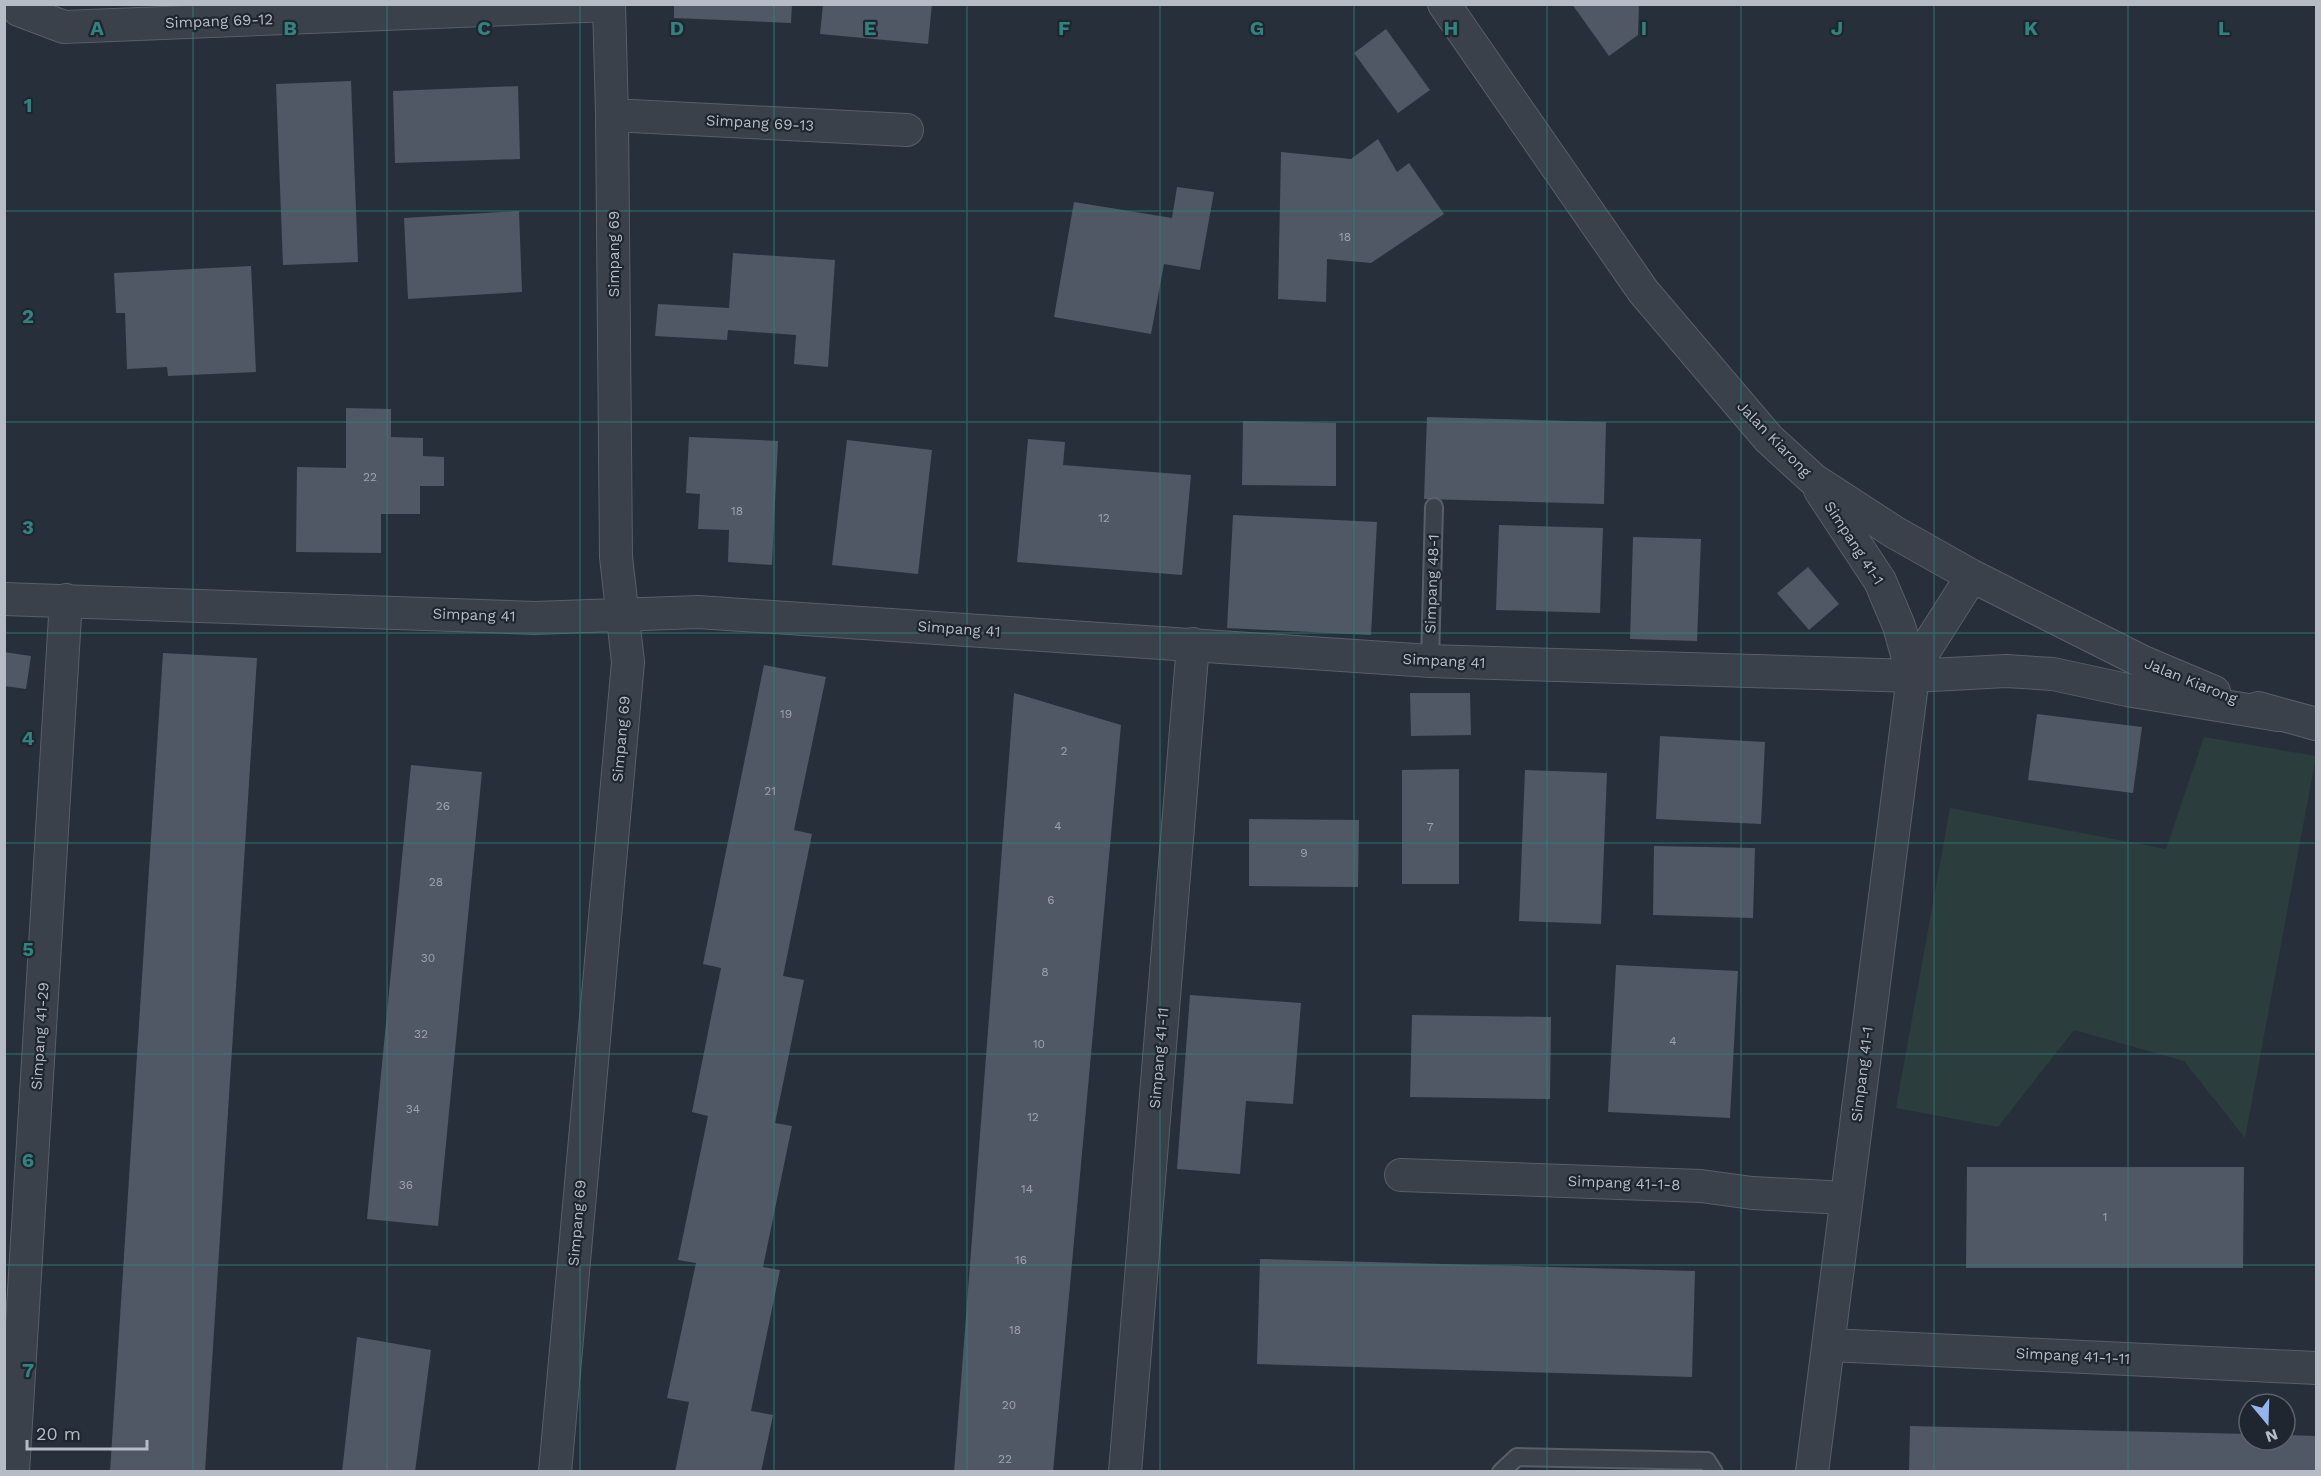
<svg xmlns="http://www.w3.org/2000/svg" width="2321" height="1476" font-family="'Work Sans',sans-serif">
	<rect width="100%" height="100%" fill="#272f3b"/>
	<!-- green -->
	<path fill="#2c3d3e" d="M2204,737L2316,756L2245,1138L2184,1061L2074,1030L1998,1127L1896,1108L1950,808L2166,849Z"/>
	<!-- building -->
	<path fill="#505865" d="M674,4H792L791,23L674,18Z
		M823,4H932L928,44L820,34Z
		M1572,4H1639L1638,35L1609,56Z
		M1386,29L1430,90L1398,113L1354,53Z
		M351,81L358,262L283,265L276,84Z
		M518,86L520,159L395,163L393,91Z
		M1378,139L1397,172L1409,163L1444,214L1371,263L1327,259L1326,302L1278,299L1281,152L1351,159Z
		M1177,187L1214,192L1200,270L1164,264L1151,334L1054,317L1074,202L1172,218Z
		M519,211L522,292L408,299L404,218Z
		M733,253L835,260L828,367L794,364L796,335L728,330L727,340L655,336L658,304L729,308Z
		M251,266L256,372L168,376L167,367L127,369L125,313H116L114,273Z
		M346,408L391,409V437L423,438V456L444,457V486H420V514H381V553L296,552L297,467L346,468Z
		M1427,417L1606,422L1604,504L1424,499Z
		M1243,421L1336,423V486L1242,485Z
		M689,437L778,441L772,565L728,562L729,530L698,529L700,494L686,493Z
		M1028,439L1065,442L1063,465L1191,475L1182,575L1017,562Z
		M847,440L932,450L918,574L832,565Z
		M1233,515L1377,522L1371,635L1227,628Z
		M1499,525L1603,528L1600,613L1496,610Z
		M1633,537L1701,539L1697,641L1630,639Z
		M1808,567L1839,604L1809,630L1777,593Z
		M4,652L31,656L26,689L4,686Z
		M163,653L257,658L205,1472H110Z
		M764,665L826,677L794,830L812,834L783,976L804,980L775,1123L792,1126L763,1267L780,1270L751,1411L773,1415L761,1472H675L689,1402L667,1398L696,1263L678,1260L708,1116L692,1112L721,968L703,964Z
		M1014,693L1121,725L1053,1472H954Z
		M1410,693H1470L1471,735L1411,736Z
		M2037,714L2142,727L2133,793L2028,780Z
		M1660,736L1765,742L1761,824L1656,819Z
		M411,765L482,772L438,1226L367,1219Z
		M1459,769V884H1402V770Z
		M1525,770L1607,773L1601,924L1519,921Z
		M1249,819L1359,820L1358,887L1249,886Z
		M1654,846L1755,848L1753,918L1653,915Z
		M1616,965L1738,971L1730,1118L1608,1112Z
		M1190,995L1301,1003L1293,1104L1246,1101L1240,1174L1177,1169Z
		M1412,1015L1551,1017L1550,1099L1410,1097Z
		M1967,1167H2244L2243,1268H1966Z
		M1260,1259L1695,1271L1692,1377L1257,1364Z
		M357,1337L431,1350L415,1472H342Z
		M1910,1426L2249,1434V1440H2285V1435L2316,1436V1472H1909Z"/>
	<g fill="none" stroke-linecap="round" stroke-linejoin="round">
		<!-- lane casing -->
		<g stroke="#585f69" stroke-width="20">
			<path id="lane" d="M1430,661L1434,507
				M1501,1472L1517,1457L1707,1461L1714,1472"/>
		</g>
		<!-- street casing -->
		<g stroke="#585f69" stroke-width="34">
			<path id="street" d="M1444,4L1643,291L1769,439L1814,480L1894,532L1972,576L2143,662L2214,692
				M19,10L64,27L609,5
				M612,115L907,130
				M1820,490L1880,581L1899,626L1913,676
				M4,599L535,618L698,612L1430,661L1913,676L2006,671L2053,674L2127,690L2278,715
				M2258,708L2316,724
				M1401,1175L1701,1186L1752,1193L1846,1198
				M1830,1345L2316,1368
				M13,1472L66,600
				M555,1472L628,662L616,557L612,115L609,4
				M1125,1472L1193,644
				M1812,1472L1913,676L1925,650L1972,576"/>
		</g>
		<!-- lane -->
		<use href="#lane" stroke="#3a414b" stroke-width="16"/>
		<!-- street -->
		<use href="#street" stroke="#3a414b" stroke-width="32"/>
	</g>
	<!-- grid -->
	<path fill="none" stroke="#308480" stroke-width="1.5" stroke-opacity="0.55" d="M193,4V1472M387,4V1472M580,4V1472M774,4V1472M967,4V1472M1160,4V1472M1354,4V1472M1547,4V1472M1741,4V1472M1934,4V1472M2128,4V1472M4,211H2316M4,422H2316M4,633H2316M4,843H2316M4,1054H2316M4,1265H2316"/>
	<g text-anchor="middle" stroke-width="4.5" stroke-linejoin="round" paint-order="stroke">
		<!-- number labels -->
		<g font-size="12" fill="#9ca3ae">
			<text x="1345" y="241">18</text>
			<text x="370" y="481">22</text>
			<text x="737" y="515">18</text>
			<text x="1104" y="522">12</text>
			<text x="786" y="718">19</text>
			<text x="1064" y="755">2</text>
			<text x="770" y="795">21</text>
			<text x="443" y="810">26</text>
			<text x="1058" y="830">4</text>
			<text x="1430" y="831">7</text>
			<text x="1304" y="857">9</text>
			<text x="436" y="886">28</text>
			<text x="1051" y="904">6</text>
			<text x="428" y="962">30</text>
			<text x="1045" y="976">8</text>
			<text x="421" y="1038">32</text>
			<text x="1673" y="1045">4</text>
			<text x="1039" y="1048">10</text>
			<text x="413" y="1113">34</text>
			<text x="1033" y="1121">12</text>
			<text x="406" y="1189">36</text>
			<text x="1027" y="1193">14</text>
			<text x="2105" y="1221">1</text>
			<text x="1021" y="1264">16</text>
			<text x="1015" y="1334">18</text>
			<text x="1009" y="1409">20</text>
			<text x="1005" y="1463">22</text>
		</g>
		<!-- street labels -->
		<g font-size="15" fill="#b6bcc6" stroke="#1f2630">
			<text transform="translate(219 21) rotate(-2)" y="5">Simpang 69-12</text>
			<text transform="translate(760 123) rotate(3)" y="5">Simpang 69-13</text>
			<text transform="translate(614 254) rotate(-90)" y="5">Simpang 69</text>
			<text transform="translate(1774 439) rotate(46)" y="5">Jalan Kiarong</text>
			<text transform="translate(1854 543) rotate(57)" y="5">Simpang 41-1</text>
			<text transform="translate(1432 584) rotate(-88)" y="5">Simpang 48-1</text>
			<text transform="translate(474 615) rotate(2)" y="5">Simpang 41</text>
			<text transform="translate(959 629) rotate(4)" y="5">Simpang 41</text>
			<text transform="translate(1444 661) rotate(3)" y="5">Simpang 41</text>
			<text transform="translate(2191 681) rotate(22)" y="5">Jalan Kiarong</text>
			<text transform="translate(621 739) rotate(-85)" y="5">Simpang 69</text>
			<text transform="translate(40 1036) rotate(-86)" y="5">Simpang 41-29</text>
			<text transform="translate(1159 1058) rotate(-85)" y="5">Simpang 41-11</text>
			<text transform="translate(1862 1074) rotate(-83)" y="5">Simpang 41-1</text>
			<text transform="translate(1624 1183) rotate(2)" y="5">Simpang 41-1-8</text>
			<text transform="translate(577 1223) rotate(-85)" y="5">Simpang 69</text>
			<text transform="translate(2073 1356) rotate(3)" y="5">Simpang 41-1-11</text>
		</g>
	</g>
	<g font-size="20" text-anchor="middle" font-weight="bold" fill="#308480" stroke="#1f2630" stroke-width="4.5" stroke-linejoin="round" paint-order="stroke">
		<text x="97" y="35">A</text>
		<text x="290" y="35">B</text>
		<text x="484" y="35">C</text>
		<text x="677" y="35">D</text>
		<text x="870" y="35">E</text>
		<text x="1064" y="35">F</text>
		<text x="1257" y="35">G</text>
		<text x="1451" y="35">H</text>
		<text x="1644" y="35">I</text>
		<text x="1837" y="35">J</text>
		<text x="2031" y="35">K</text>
		<text x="2224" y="35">L</text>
		<text x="28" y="112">1</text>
		<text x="28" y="323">2</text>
		<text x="28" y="534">3</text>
		<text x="28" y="745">4</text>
		<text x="28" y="956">5</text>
		<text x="28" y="1167">6</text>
		<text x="28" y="1377">7</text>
	</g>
	<!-- border -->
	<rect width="2321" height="1476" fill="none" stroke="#b6bcc6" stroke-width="12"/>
	<!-- north arrow -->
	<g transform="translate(2267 1422) rotate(161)"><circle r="28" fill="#1f2630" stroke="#5b626c" stroke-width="1.5"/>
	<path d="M0-4.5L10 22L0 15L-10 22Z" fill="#96b6eb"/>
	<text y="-9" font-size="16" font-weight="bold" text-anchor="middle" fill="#b6bcc6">N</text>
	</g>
	<!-- scale -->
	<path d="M27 1440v9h120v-9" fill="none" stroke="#b6bcc6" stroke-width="3"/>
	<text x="36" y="1440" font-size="18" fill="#b6bcc6" stroke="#1f2630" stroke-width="4.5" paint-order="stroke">20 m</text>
</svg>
